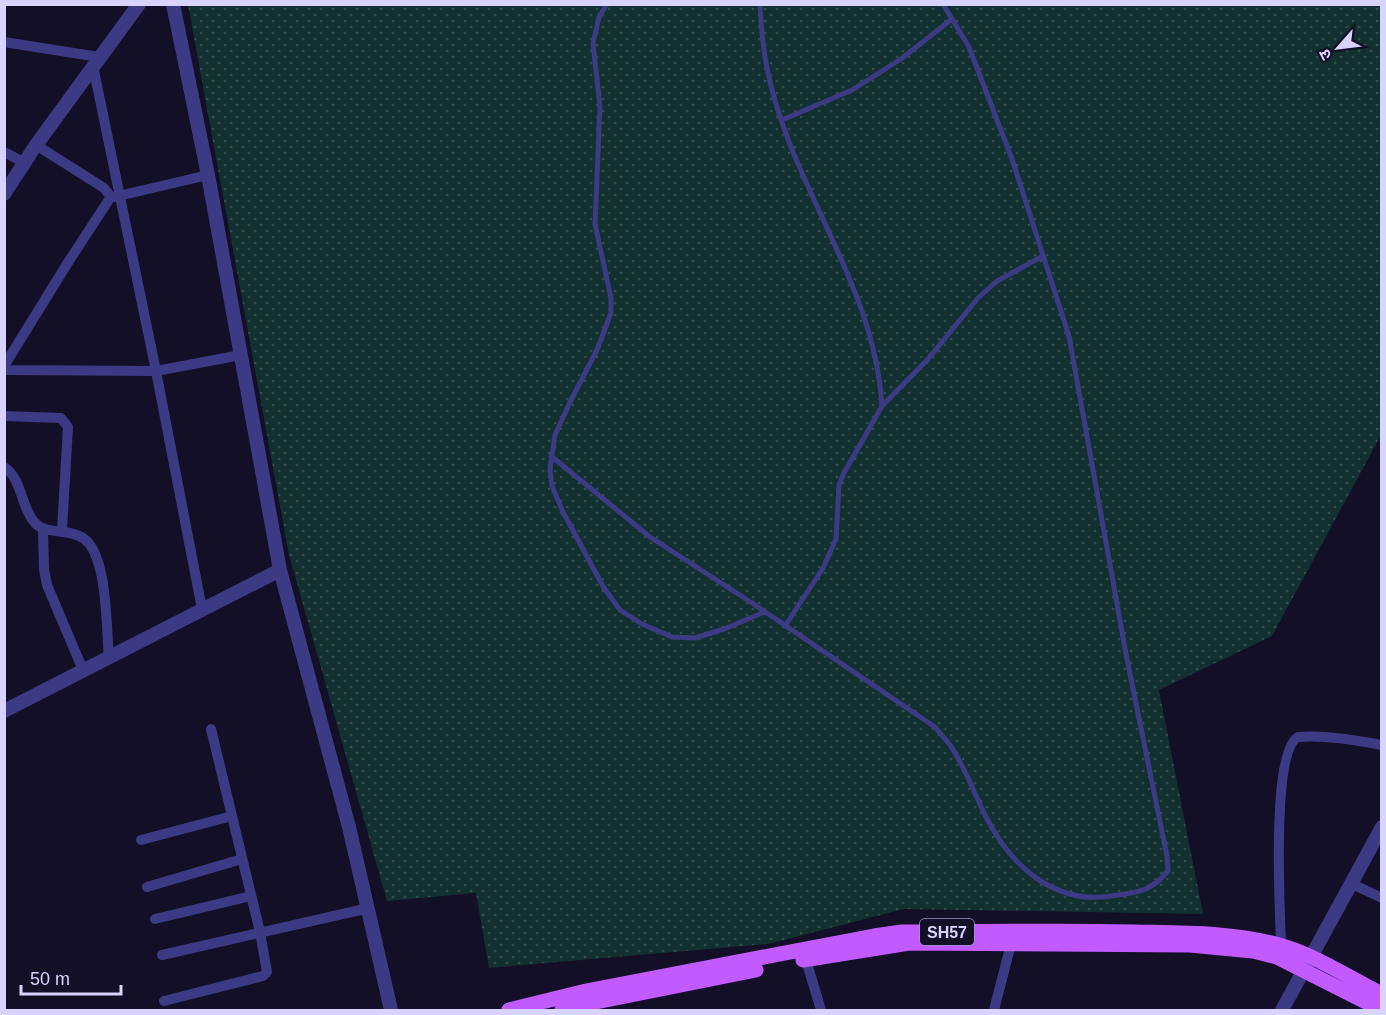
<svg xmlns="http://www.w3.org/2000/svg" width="1386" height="1015" font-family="Arial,'Noto Sans Devanagari',sans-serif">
	<defs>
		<pattern id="grass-dots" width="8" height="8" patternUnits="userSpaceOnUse" patternTransform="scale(1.5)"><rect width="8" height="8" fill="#12302f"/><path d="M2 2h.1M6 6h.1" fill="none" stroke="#344d4e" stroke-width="1.8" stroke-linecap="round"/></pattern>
	</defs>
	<rect width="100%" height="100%" fill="#130f26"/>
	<!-- grass -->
	<path fill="url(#grass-dots)" d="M188,5H1381V435L1272,636L1159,690L1203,914L904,909L768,944L489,968L476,893L387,901L289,555Z"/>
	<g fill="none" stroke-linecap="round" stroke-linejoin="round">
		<!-- service -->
		<path stroke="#3d3a85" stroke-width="5" d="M607,4L599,17L593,44L600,106L595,224L611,298V313L597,350L570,402L555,435L550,470L552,486L563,512L604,588L620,610L642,624L672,637L695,638L724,629L765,612
			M760,4C761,27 763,50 768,73C792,188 875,285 882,406
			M782,120L852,90L901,59L952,19
			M551,456L650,537L752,603L935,727C940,733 945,739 950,745C968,771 977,804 994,831C1019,873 1060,904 1111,896C1138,892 1149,893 1168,871L1167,856L1126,654L1069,336L1012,159L969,47L943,4
			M785,626L823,568L836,539L839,485L844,473L882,406L928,359L978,298L997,281L1043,256"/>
		<!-- minor -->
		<path stroke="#3d3a85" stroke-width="10" d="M4,42L99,57
			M93,66L156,371L202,609
			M36,145L104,188L111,197
			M4,152L25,163
			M4,366L67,264L110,198L208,175
			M4,370L156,371L241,355
			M4,416L61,418L68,427L62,530
			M4,467C22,478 21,508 35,523C46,535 68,528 83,538C108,554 106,628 109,657
			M43,530L44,569L47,585L83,670
			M141,840L232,816
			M1350,883L1382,898
			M147,887L242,859
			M155,919L251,896
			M1281,945C1280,912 1271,752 1298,737C1326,735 1354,740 1382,745
			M162,955L369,908
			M806,960L821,1010
			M164,1001L263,976L267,972L260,932L211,729
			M994,1010L1011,944"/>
		<!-- tertiary -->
		<path stroke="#3d3a85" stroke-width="14" d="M173,4L208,175L280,570L349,827L391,1010
			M4,194L36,145L139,4
			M4,711L280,570
			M1282,1010L1382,827"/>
		<!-- primary -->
		<path stroke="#c25bff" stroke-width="15" d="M803,960L909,943L1190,945L1253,951L1277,957L1382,1010
			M509,1010L586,991L874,936L902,932C979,932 1057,930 1134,932C1182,933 1232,932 1279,945C1313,954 1350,978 1382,994
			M562,1010L591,1003L756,970"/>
	</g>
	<g text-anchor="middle" stroke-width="4.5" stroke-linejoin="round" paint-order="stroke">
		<!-- shield labels -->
		<rect fill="#130f26" stroke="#9e99be" stroke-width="1.5" x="920" y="919" width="54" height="26" rx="4.5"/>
		<g font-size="16" font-weight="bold" fill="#d9d4ff">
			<text x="947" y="938">SH57</text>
		</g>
	</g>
	<!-- border -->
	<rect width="1386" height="1015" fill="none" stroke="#d9d4ff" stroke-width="12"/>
	<!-- north arrow -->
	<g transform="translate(1338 48) rotate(242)" stroke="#130f26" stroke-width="4.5" paint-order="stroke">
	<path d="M0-4.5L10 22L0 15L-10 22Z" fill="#d9d4ff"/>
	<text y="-9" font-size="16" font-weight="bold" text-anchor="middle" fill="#d9d4ff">उ</text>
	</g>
	<!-- scale -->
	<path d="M21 985v9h100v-9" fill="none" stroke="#d9d4ff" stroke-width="3"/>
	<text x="30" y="985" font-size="18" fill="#d9d4ff" stroke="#130f26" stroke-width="4.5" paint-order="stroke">50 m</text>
</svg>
